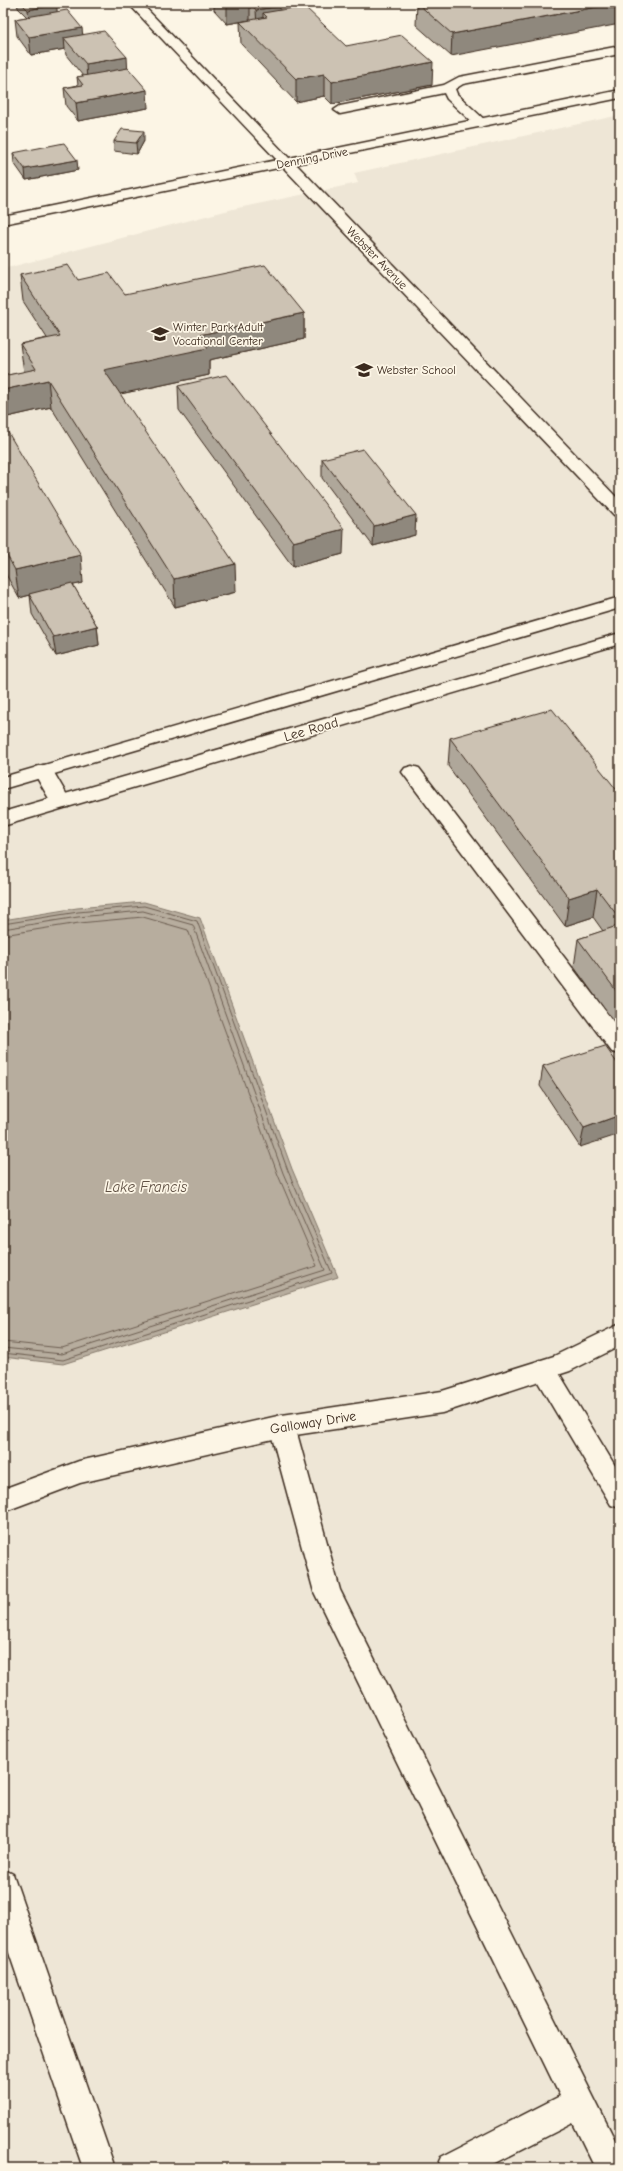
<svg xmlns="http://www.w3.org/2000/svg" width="623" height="2171" font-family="'Comic Neue',sans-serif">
	<rect width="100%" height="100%" fill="#fcf5e5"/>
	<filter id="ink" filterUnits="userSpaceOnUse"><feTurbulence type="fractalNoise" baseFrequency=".025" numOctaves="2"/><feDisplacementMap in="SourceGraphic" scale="8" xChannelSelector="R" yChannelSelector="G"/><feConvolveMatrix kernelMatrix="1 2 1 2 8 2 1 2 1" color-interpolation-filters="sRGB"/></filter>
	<g filter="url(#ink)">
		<!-- built -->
		<path fill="#eee6d6" d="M620,115V2168H3V269L233,209L358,183L354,173Z"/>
		<!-- water -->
		<path fill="#b7ad9e" stroke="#85796b" d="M144,902L200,918L292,1169L338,1277L63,1364L3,1357V920L77,908Z"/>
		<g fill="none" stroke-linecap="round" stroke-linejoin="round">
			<!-- shore -->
			<path stroke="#6d5e51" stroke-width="1" d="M3,924L78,912L144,906L197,921L288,1171L332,1273L63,1360L3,1353
				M3,929L78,917L143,911L193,925L283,1173L325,1270L62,1354L3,1348
				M3,935L79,923L143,917L188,930L278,1175L317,1266L62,1348L3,1342"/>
			<!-- lane casing -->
			<g stroke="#3b2a1e" stroke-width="3">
				<path id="lane" d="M620,46V54L463,84L455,89L457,94L488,123L481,127L476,126L447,99L444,93L340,114L334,110L340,106L444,85L459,77Z
					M412,766L419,768L620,1030V1054L612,1052L402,772L405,768Z
					M544,1360L553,1363L620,1474V1508L611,1505L535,1377L532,1370L535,1363Z
					M282,1415L291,1418L295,1426L340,1590L620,2150V2168H595L573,2123L485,2168H436L441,2157L560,2096L314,1592L269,1426L273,1418Z
					M3,1869L13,1874L115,2168H83L8,1950L3,1952Z"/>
			</g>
			<!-- street casing -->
			<g stroke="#3b2a1e" stroke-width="3">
				<path id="street" d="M43,765L50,767L53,771L71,802L68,807L61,808L54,807L51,802L33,771L36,767Z
					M620,1324V1346L570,1371L442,1413L282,1437L80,1483L3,1512V1489L79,1461L282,1415L442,1391L554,1356Z"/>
			</g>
			<!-- secondary casing -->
			<g stroke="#3b2a1e" stroke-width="3">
				<path id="secondary" d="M128,3H141L289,158L620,90V98L296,164L620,501V516L614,515L283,167L3,224V216L277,160Z
					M620,597V608L3,789V777Z
					M620,633V644L3,826V812Z"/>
			</g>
			<!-- lane -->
			<use href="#lane" fill="#fcf5e5" fill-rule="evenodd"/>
			<!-- street -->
			<use href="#street" fill="#fcf5e5" fill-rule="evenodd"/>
			<!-- secondary -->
			<use href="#secondary" fill="#fcf5e5" fill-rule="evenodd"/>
		</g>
		<!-- wall -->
		<path fill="#afa79a" stroke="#3b2a1e" d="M17,3H55L57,12L83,34L127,68L148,108L78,121L66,106L64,88L78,85L77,77L83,76L66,55L65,49L31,55L17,36L15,19L27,17L18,8Z
			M206,3H277L280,10L346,46L432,85L332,104L324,96L296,102L241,44L240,22L250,20L227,24L214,10V5L209,6Z
			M417,3H620L451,56L416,25Z
			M114,141H144L137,154L114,151Z
			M13,153L78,170L26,180L14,163Z
			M20,275L78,280L125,294L304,313V339L209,360V375L120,394L236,592L175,607L51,407L3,418V376L24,372L20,344L47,338L23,301Z
			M178,386L343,554L293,567L179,410Z
			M3,424L83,583L73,585L97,626L99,645L56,656L32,614L30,595L19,598L3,569Z
			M322,459L415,535L373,546L322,478Z
			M450,738L620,794V1030L574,967L578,939L603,931L593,917L565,926L448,766Z
			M543,1066L620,1067L580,1147L540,1086Z"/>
		<!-- shaded-wall -->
		<path fill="#8f887d" stroke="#3b2a1e" d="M208,3H214V5L209,6Z
			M250,3V20L227,24V7Z
			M618,3H620V24L451,56L452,34Z
			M57,4V14L29,20L28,10Z
			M280,6V23L267,17L263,13V26L257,27L256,10Z
			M82,28L84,46L64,38L65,49L31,55L29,37Z
			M127,57L128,75L87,82L86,64Z
			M433,62L432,85L332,104V82Z
			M324,74V96L296,102V79Z
			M147,90L148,108L78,121L76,103Z
			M144,131V141L137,154L136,143Z
			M77,160L78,170L26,180L25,169Z
			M304,313V339L209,360V375L106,397L104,370L199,335Z
			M48,380L51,407L3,418V390Z
			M416,515L415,535L373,546L374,526Z
			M344,529L343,554L293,567V542Z
			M81,555L83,583L30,595L29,594L30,595L19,598L15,570Z
			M235,564L236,592L175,607L174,579Z
			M97,626L99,645L56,656L53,637Z
			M597,889L593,917L565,926L569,898Z
			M620,1115V1134L580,1147L584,1128Z"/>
		<!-- building -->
		<path fill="#ccc2b3" stroke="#3b2a1e" d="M21,3H55L57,4L28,10Z
			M223,3H249L227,7Z
			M250,3H277L280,6L256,10Z
			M417,3H618L452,34Z
			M304,6L346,46L402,35L433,62L332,82L324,74L296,79L240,22L267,17L263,13Z
			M67,10L82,28L29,37L15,19Z
			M104,31L127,57L86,64L64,38Z
			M128,68L147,90L76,103L64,88L83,85L77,77Z
			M122,129L144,131L136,143L114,141Z
			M64,143L77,160L25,169L13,153Z
			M68,265L78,280L109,273L125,294L265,265L304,313L199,335L208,348L104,370L235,564L174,579L48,380L3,390V376L36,369L20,344L60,336L20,275Z
			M226,375L344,529L293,542L178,386Z
			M3,424L81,555L15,570L3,548Z
			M363,449L416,515L374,526L322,459Z
			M72,583L97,626L53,637L29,594Z
			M552,709L620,794V919L597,889L569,898L450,738Z
			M620,925V996L578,939Z
			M605,1046L620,1067V1115L584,1128L543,1066Z"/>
	</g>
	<!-- icons -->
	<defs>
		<g id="school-bare" transform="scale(1.38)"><path d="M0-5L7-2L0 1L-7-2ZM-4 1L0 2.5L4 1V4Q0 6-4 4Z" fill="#3b2a1e" stroke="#fcf5e5" stroke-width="2.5" paint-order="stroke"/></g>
	</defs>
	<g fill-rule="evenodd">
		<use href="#school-bare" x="160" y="334"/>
		<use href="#school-bare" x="364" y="370"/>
	</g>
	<g text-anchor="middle" stroke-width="3.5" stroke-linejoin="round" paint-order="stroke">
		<!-- far-street labels -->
		<g font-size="12" fill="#3b2a1e" stroke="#fcf5e5">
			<text transform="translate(312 158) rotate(-11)" y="4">Denning Drive</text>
			<text transform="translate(377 258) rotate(46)" y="4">Webster Avenue</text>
		</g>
		<!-- far-poi labels -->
		<g font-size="12" fill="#3b2a1e" stroke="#fcf5e5" text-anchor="start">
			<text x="173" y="331">Winter Park Adult<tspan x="173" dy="14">Vocational Center</tspan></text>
			<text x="377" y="374">Webster School</text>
		</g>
		<!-- street labels -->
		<g font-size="14" fill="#3b2a1e" stroke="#fcf5e5">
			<text transform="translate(311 729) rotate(-16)" y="5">Lee Road</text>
			<text transform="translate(313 1422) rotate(-9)" y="5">Galloway Drive</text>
		</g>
		<!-- water labels -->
		<g font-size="15" font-style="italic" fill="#605144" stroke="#fcf5e5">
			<text x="146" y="1192">Lake Francis</text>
		</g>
	</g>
	<!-- margin -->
	<rect width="623" height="2171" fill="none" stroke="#fcf5e5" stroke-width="16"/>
	<rect x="8" y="8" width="607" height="2155" fill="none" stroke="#3b2a1e" stroke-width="1.5" filter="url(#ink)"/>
</svg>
